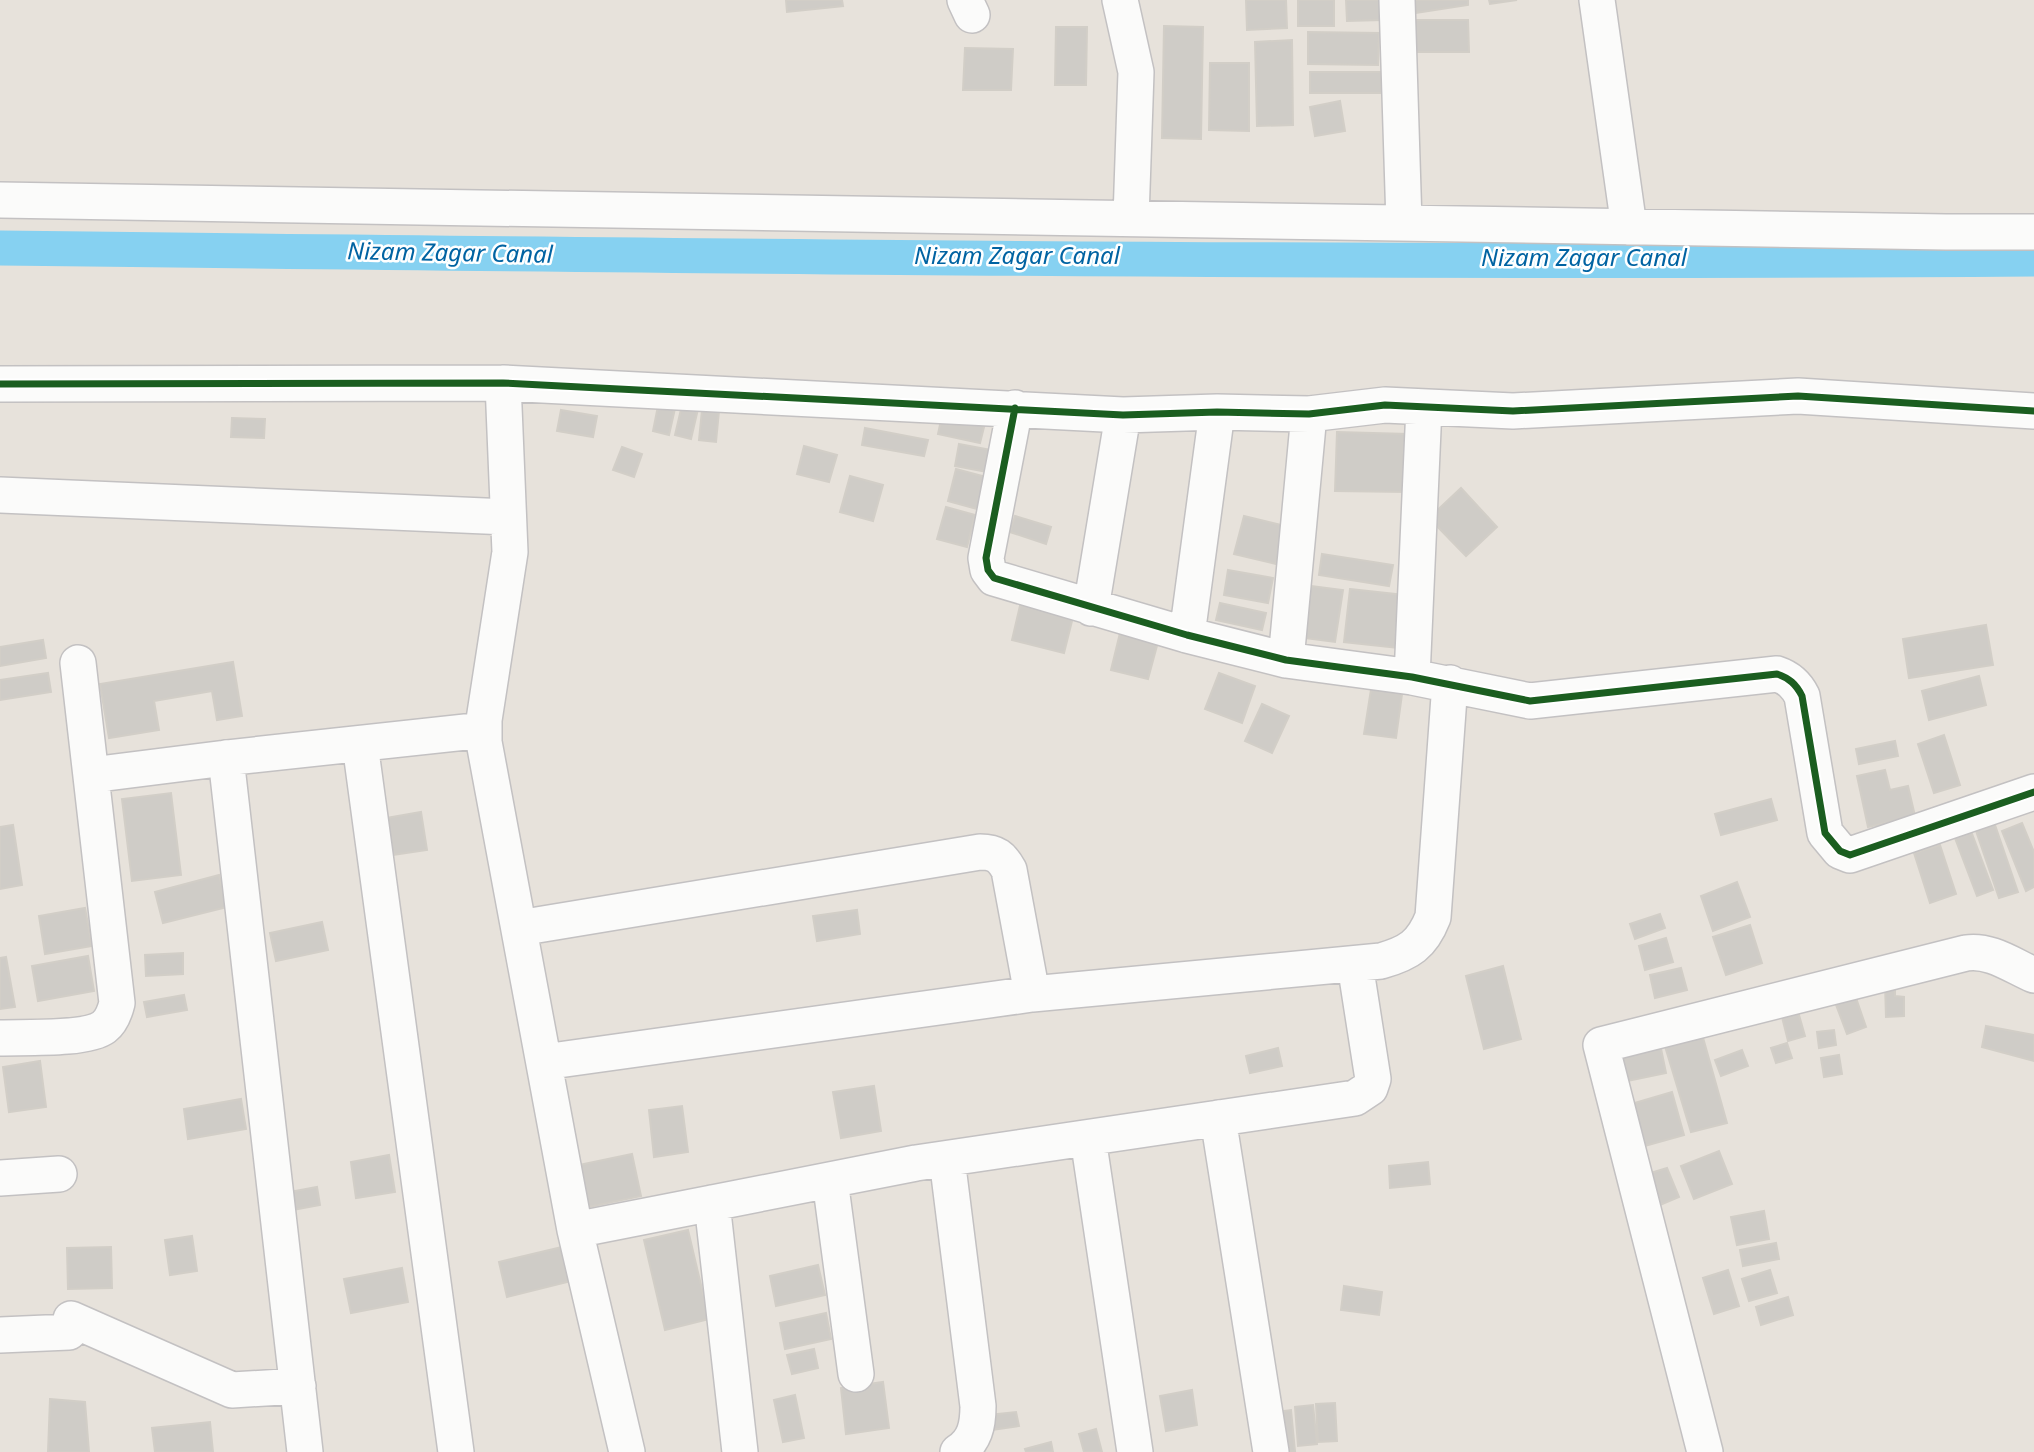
<svg xmlns="http://www.w3.org/2000/svg" width="2034" height="1452" font-family="'Noto Sans',sans-serif">
	<rect width="100%" height="100%" fill="#e7e2db"/>
	<g fill="none" stroke-linecap="round" stroke-linejoin="round">
		<!-- canal -->
		<path stroke="#86d1f1" stroke-width="35" d="M0,248C678,256 1356,264 2034,259"/>
	</g>
	<!-- building -->
	<path fill="#cfccc7" stroke="#d2cec7" stroke-width="2" d="M786,0H842L843,6L787,12Z
		M1246,0H1286L1287,28L1247,30Z
		M1298,0H1334V26H1298Z
		M1346,0H1381L1382,20L1347,21Z
		M1400,0H1468V5L1402,15Z
		M1489,0H1517L1490,4Z
		M1406,20H1468L1469,52H1406Z
		M1164,26L1203,27L1201,139L1162,138Z
		M1056,27H1087L1086,85H1055Z
		M1308,32L1379,33L1378,65L1308,64Z
		M1292,40L1293,125L1257,126L1255,42Z
		M965,48L1013,49L1011,90H963Z
		M1210,63H1249V131L1209,130Z
		M1310,72H1384V93H1310Z
		M1340,101L1345,131L1315,136L1310,107Z
		M659,401L676,404L669,435L653,431Z
		M682,405L698,409L691,439L675,435Z
		M561,410L597,416L593,437L557,431Z
		M702,410L719,411L716,442L699,440Z
		M943,411L986,419L980,443L938,434Z
		M232,418L265,419L264,438L231,437Z
		M865,428L928,440L924,456L862,445Z
		M1337,432L1408,434L1407,492L1335,491Z
		M959,444L1002,452L998,474L955,466Z
		M804,446L837,455L829,482L797,474Z
		M622,447L642,454L634,477L613,470Z
		M956,469L986,477L977,509L948,501Z
		M850,476L883,485L873,521L840,512Z
		M1461,488L1497,527L1466,556L1429,518Z
		M946,507L975,515L967,547L937,539Z
		M1015,516L1051,527L1046,544L1010,532Z
		M1244,516L1285,526L1276,564L1234,554Z
		M1322,554L1393,565L1389,586L1319,575Z
		M1228,570L1273,578L1268,603L1224,595Z
		M1311,586L1343,590L1335,642L1304,638Z
		M1350,589L1404,595L1398,648L1344,642Z
		M1022,597L1075,609L1064,653L1012,640Z
		M1220,603L1266,613L1262,630L1216,620Z
		M1986,625L1993,665L1909,678L1903,639Z
		M1120,633L1158,642L1148,679L1111,670Z
		M43,640L46,658L0,666V647Z
		M233,662L242,716L217,720L212,691L154,701L159,730L109,738L100,684Z
		M48,673L51,692L0,700V680Z
		M1219,673L1255,686L1242,723L1205,709Z
		M1979,676L1986,705L1929,720L1922,691Z
		M1372,683L1403,687L1396,738L1364,734Z
		M1262,704L1289,716L1272,753L1245,741Z
		M1944,735L1960,785L1934,793L1918,744Z
		M1895,741L1898,756L1859,764L1856,749Z
		M1885,770L1890,790L1908,786L1915,816L1868,827L1857,776Z
		M171,793L181,875L132,881L122,799Z
		M1771,799L1777,820L1721,835L1715,814Z
		M421,812L427,850L392,855L386,818Z
		M1994,822L2018,892L1999,898L1975,828Z
		M2022,823L2034,852V887L2026,891L2002,831Z
		M13,825L22,885L0,889V827Z
		M1971,831L1993,890L1977,896L1955,838Z
		M1940,845L1956,894L1930,903L1914,853Z
		M219,875L227,907L163,923L155,892Z
		M1737,882L1750,917L1713,931L1701,896Z
		M85,908L92,946L45,954L39,916Z
		M857,910L860,934L817,941L813,916Z
		M1660,914L1665,928L1635,939L1630,924Z
		M322,922L328,950L276,961L270,933Z
		M1750,925L1762,963L1726,975L1713,937Z
		M1666,938L1673,962L1645,970L1639,946Z
		M183,953V974L146,976L145,955Z
		M88,956L94,991L38,1001L32,966Z
		M6,957L15,1007L0,1009V958Z
		M1503,966L1521,1039L1484,1049L1466,976Z
		M1681,968L1687,990L1655,998L1650,975Z
		M1885,984H1895V996L1904,997V1016L1886,1017Z
		M184,995L187,1010L147,1017L144,1002Z
		M1855,995L1866,1027L1847,1034L1835,1002Z
		M1797,1008L1805,1036L1788,1041L1781,1013Z
		M1986,1026L2034,1035V1061L1982,1047Z
		M1834,1030L1836,1045L1819,1048L1817,1032Z
		M1702,1034L1727,1123L1691,1132L1664,1043Z
		M1659,1039L1666,1073L1627,1081L1620,1047Z
		M1787,1043L1792,1058L1776,1063L1771,1048Z
		M1278,1048L1282,1066L1250,1073L1246,1056Z
		M1742,1050L1748,1066L1721,1076L1715,1060Z
		M1839,1055L1842,1074L1824,1077L1821,1058Z
		M40,1061L46,1107L9,1112L3,1067Z
		M874,1086L881,1131L841,1138L833,1092Z
		M1672,1092L1684,1135L1641,1147L1628,1105Z
		M241,1099L246,1129L188,1139L184,1109Z
		M682,1106L688,1152L654,1157L649,1110Z
		M1719,1151L1732,1184L1694,1199L1681,1166Z
		M632,1154L641,1196L588,1207L579,1165Z
		M389,1155L395,1192L356,1198L351,1162Z
		M1428,1162L1430,1184L1390,1188L1389,1166Z
		M1667,1168L1679,1197L1648,1210L1644,1175Z
		M317,1187L320,1205L287,1211L284,1193Z
		M1764,1211L1769,1239L1737,1245L1731,1217Z
		M688,1230L709,1319L665,1330L644,1240Z
		M192,1236L197,1271L170,1275L165,1240Z
		M1776,1243L1779,1259L1743,1266L1740,1250Z
		M111,1247L112,1288L68,1289L67,1248Z
		M562,1247L571,1281L507,1297L499,1262Z
		M818,1265L825,1295L776,1306L770,1276Z
		M402,1268L408,1302L351,1313L344,1279Z
		M1728,1270L1739,1306L1714,1314L1703,1278Z
		M1770,1270L1777,1293L1749,1301L1742,1279Z
		M1344,1286L1382,1292L1379,1315L1341,1310Z
		M1788,1297L1793,1315L1761,1325L1756,1307Z
		M826,1313L831,1339L785,1349L780,1323Z
		M814,1349L818,1368L792,1374L787,1355Z
		M883,1382L889,1428L846,1434L841,1388Z
		M1192,1390L1197,1425L1166,1431L1160,1396Z
		M795,1395L804,1438L783,1442L774,1400Z
		M50,1399L85,1402L89,1452H48Z
		M1335,1403L1337,1441L1318,1442L1316,1404Z
		M1313,1405L1317,1444L1298,1446L1295,1407Z
		M1291,1410L1295,1451L1278,1452L1275,1412Z
		M1016,1412L1019,1426L991,1430L989,1415Z
		M210,1422L213,1452H155L152,1428Z
		M1096,1429L1102,1452H1084L1079,1434Z
		M1051,1442L1053,1452H1026L1025,1449Z"/>
	<g fill="none" stroke-linecap="round" stroke-linejoin="round">
		<!-- minor casing -->
		<g stroke="#c3c1c2" stroke-width="38">
			<path id="minor" d="M965,0L972,15
				M1120,0L1136,72L1131,218
				M1397,0L1404,223
				M1597,0L1629,227
				M0,200L1946,232H2034
				M503,383L510,552L484,720V742L575,1230L627,1452
				M0,384L503,383L1123,415L1217,412L1309,414L1385,405L1513,411L1798,396L2034,411
				M1015,408L986,558L988,570L994,578L1187,635L1286,660L1412,677L1530,701L1777,674C1789,678 1796,684 1802,696L1825,833L1840,851L1850,855L2034,792
				M0,495L508,517
				M1091,608L1123,415
				M1187,635L1217,412
				M1286,660L1309,414
				M1412,677L1424,407
				M360,744L456,1452
				M226,758L305,1452
				M91,775L226,758L484,730
				M519,928L980,852C996,852 1002,857 1009,870L1032,994
				M0,1038C24,1037 87,1040 104,1027C112,1021 115,1011 117,1003L78,663
				M544,1062L1032,994L1381,961C1409,953 1422,945 1433,917L1450,683
				M1218,1118L1271,1452
				M1088,1138L1135,1452
				M947,1159L978,1406C978,1425 975,1441 958,1452
				M0,1178L59,1174
				M830,1180L856,1374
				M712,1203L740,1452
				M575,1230L916,1163L1355,1098L1370,1088L1373,1079L1355,964
				M71,1319L232,1390L298,1386
				M0,1335L69,1332
				M1705,1452L1601,1045L1966,953C1990,949 2013,966 2034,975"/>
		</g>
		<!-- minor -->
		<use href="#minor" stroke="#fbfbfa" stroke-width="35"/>
		<!-- cycleway casing -->
		<g stroke="#fff" stroke-width="11">
			<path id="cycleway" d="M0,384L503,383L1123,415L1217,412L1309,414L1385,405L1513,411L1798,396L2034,411
				M1015,408L986,558L988,570L994,578L1187,635L1286,660L1412,677L1530,701L1777,674C1789,678 1796,684 1802,696L1825,833L1840,851L1850,855L2034,792"/>
		</g>
		<!-- cycleway -->
		<use href="#cycleway" stroke="#1b5e20" stroke-width="7"/>
	</g>
	<g text-anchor="middle" stroke-width="5" stroke-linejoin="round" paint-order="stroke">
		<!-- water labels -->
		<g font-size="24" font-style="italic" fill="#0063a2" stroke="#fff">
			<text transform="translate(450 253) rotate(1)" y="8">Nizam Zagar Canal</text>
			<text x="1017" y="264">Nizam Zagar Canal</text>
			<text x="1584" y="266">Nizam Zagar Canal</text>
		</g>
	</g>
</svg>
